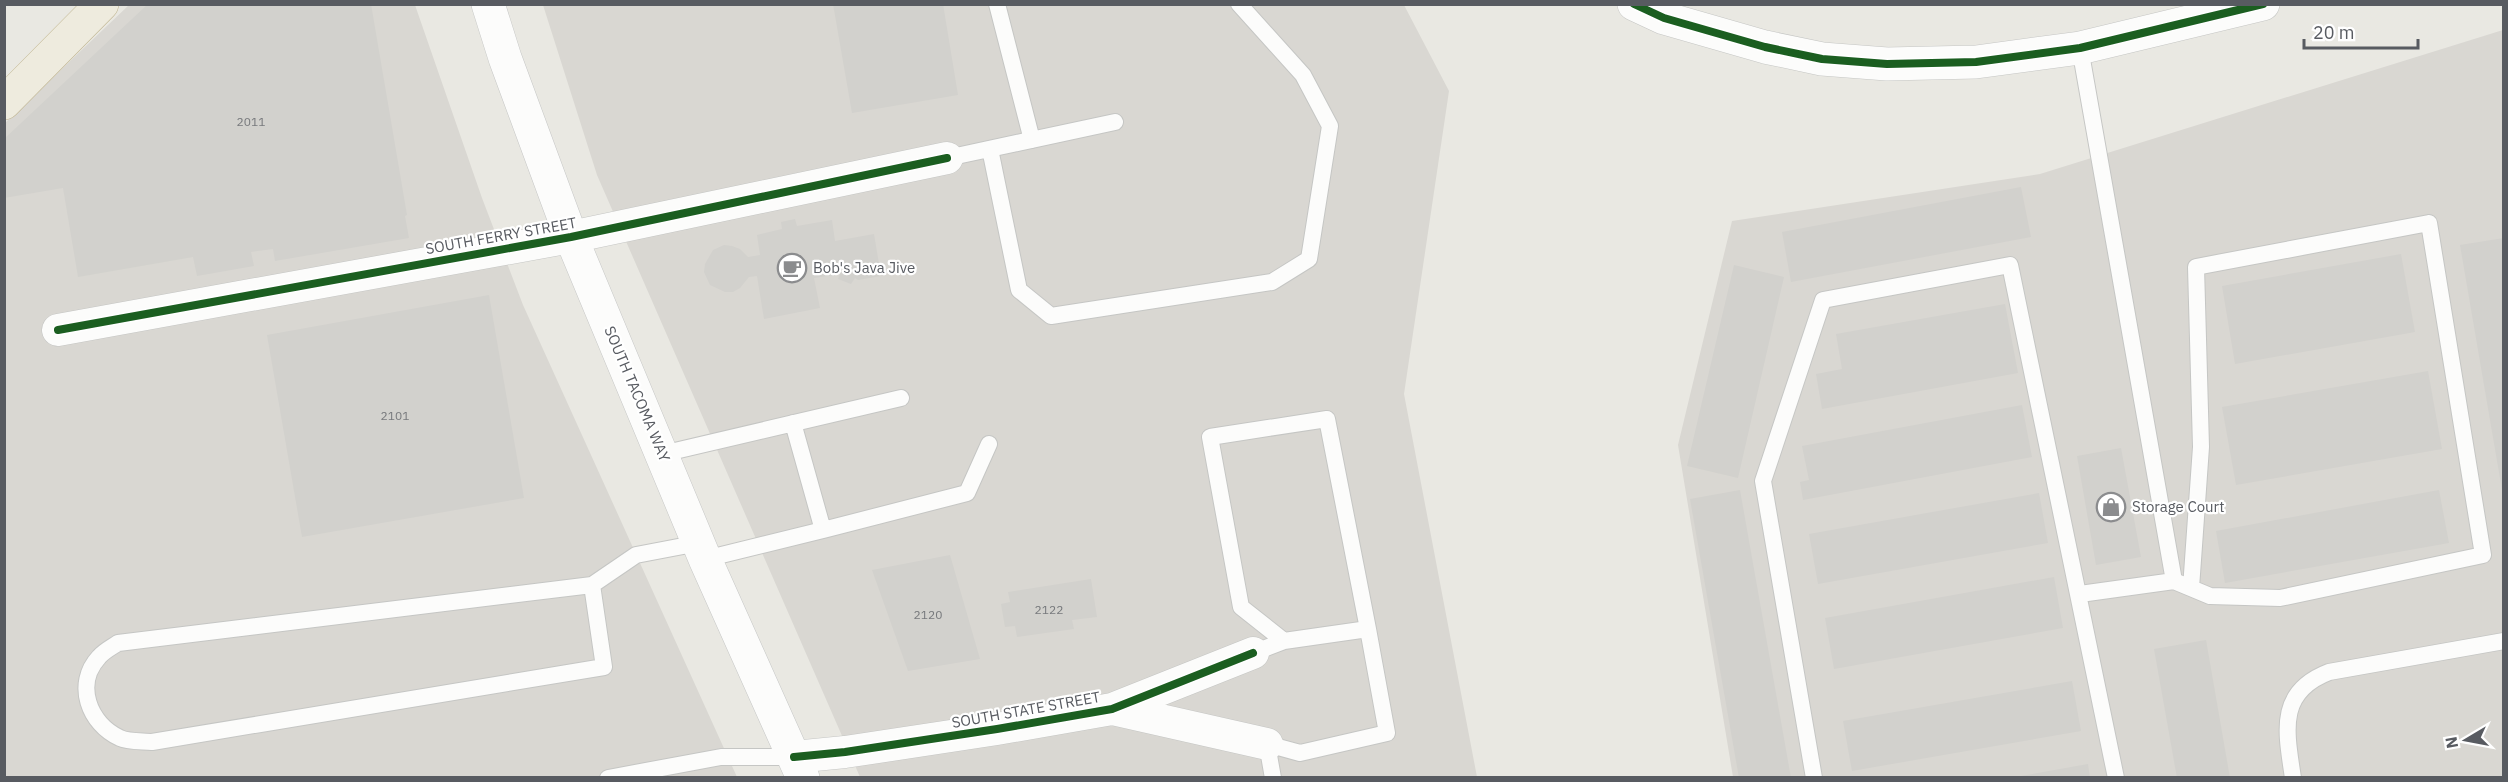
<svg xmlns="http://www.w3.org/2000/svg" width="2508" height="782" font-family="'IBM Plex Sans',sans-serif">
	<rect width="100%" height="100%" fill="#e9e8e2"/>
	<!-- industrial -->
	<path fill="#d9d7d2" d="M129,5H415L482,198L523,305L737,777H5L4,124Z
		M543,5H1404L1449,91L1404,394L1477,777H860L597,175Z
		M2503,30V777H1733L1678,445L1732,221L2040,174Z"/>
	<!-- building -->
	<path fill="#d2d1cd" d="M148,4H371L407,215L405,216L409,238L275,261L273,249L251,252L254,266L197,276L193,257L78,277L63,188L4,198V139Z
		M833,4H943L958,95L852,113Z
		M2021,187L2031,237L1791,282L1782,232Z
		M795,219L797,226L832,220L835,241L874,234L881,276L858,280L855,278L851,284L838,279L840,274L814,278L820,308L764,319L757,276L749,277L740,288L733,292H725L710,285L704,272L705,264L713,250L724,245L732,246L740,249L748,257L760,255L757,235L782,229L781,222Z
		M2504,238V490H2502L2460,245Z
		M2401,254L2415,332L2235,364L2222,286Z
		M1734,265L1784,277L1738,478L1687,466Z
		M489,295L524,498L302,537L267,335Z
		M2005,304L2018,373L1822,409L1816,374L1842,369L1836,334Z
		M2428,371L2442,449L2236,485L2222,407Z
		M2022,405L2032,457L1803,500L1800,482L1809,480L1802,446Z
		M2121,448L2141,557L2096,565L2077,456Z
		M1740,490L1791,778H1739L1690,499Z
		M2439,490L2449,543L2225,583L2216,531Z
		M2039,493L2048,543L1818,584L1809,534Z
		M950,555L980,659L908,671L872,570Z
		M2054,577L2063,628L1834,669L1825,618Z
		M1091,579L1097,617L1072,620L1074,629L1017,637L1015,626L1005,627L1001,604L1010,602L1008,592Z
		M2206,640L2230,778H2177L2154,649Z
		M2072,681L2081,731L1852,771L1843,721Z
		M2088,764L2090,778H2021V776Z"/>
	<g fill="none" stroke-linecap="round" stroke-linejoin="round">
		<!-- service casing -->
		<g stroke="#c5c6c4" stroke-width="18">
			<path id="service" d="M997,4L1032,140
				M2080,48L2174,581
				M990,149L1019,290L1051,316L1272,282L1309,259L1330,126L1303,75L1239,4
				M947,158L1115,122
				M793,423L823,530L967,493L989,444
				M662,454L901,398
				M705,559L823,530
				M592,585L604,667L152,742C143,741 128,742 120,738C89,724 74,684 99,657C104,651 112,647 118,643L592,585L636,555L699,543
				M2080,594L2174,581L2210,596L2280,598L2483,555L2429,223L2196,267L2201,447L2191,588
				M1284,641L1241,607L1210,437L1327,419L1368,629
				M1253,653L1284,641L1368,629L1387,733L1300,753L1267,744L1273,778
				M608,778L721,757H794
				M1814,778L1763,481L1823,300L2010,265L2116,778
				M2293,778C2286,731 2277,692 2329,672L2504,641"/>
		</g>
		<!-- minor casing -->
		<g stroke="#c5c6c4" stroke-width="33">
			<path id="minor" d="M58,330L571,237L947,158
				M1112,709L1267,744
				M794,757L845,752L997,729L1112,709L1253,653"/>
		</g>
		<!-- tertiary casing -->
		<g stroke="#c5c6c4" stroke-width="34">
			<path id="tertiary" d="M1634,4L1664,18L1765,47L1822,59L1887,64L1976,62L2080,48L2263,4"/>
		</g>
		<!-- secondary casing -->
		<g stroke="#c6c7c6" stroke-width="34">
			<path id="secondary" d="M488,4L505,58L571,237L705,559L803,778"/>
		</g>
		<!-- motorway casing -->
		<g stroke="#c0b590" stroke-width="34">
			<path id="motorway" d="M4,103L102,4"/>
		</g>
		<!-- service -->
		<use href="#service" stroke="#fcfcfb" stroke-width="16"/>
		<!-- minor -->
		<use href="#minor" stroke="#fcfcfb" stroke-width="32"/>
		<!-- tertiary -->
		<use href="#tertiary" stroke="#fcfcfb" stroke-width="33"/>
		<!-- secondary -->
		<use href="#secondary" stroke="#fcfcfb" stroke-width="33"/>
		<!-- motorway -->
		<use href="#motorway" stroke="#eeebde" stroke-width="33"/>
		<!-- cycleway casing -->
		<g stroke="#fff" stroke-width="11">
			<path id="cycleway" d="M1634,4L1664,18L1765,47L1822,59L1887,64L1976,62L2080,48L2263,4
				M58,330L571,237L947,158
				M794,757L845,752L997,729L1112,709L1253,653"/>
		</g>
		<!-- cycleway -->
		<use href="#cycleway" stroke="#1b5e20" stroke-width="8"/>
	</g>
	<!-- icons -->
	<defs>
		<g id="cafe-ring" transform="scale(1.5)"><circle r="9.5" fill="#fff" stroke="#8b8c8e" stroke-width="1.5"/><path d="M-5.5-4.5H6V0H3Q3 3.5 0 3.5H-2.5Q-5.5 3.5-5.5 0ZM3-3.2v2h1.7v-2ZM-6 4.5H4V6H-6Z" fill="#8b8c8e"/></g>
		<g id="shop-ring" transform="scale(1.5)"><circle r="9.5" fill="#fff" stroke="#8b8c8e" stroke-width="1.5"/><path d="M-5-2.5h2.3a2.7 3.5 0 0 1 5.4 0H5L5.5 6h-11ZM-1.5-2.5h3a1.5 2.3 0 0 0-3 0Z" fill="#8b8c8e"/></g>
	</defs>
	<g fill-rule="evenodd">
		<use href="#cafe-ring" x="792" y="268"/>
		<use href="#shop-ring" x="2111" y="507"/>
	</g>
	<g text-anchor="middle" stroke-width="4.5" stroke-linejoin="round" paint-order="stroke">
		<!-- number labels -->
		<g font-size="12" fill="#77797c">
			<text x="251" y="126">2011</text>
			<text x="395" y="420">2101</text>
			<text x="1049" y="614">2122</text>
			<text x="928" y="619">2120</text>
		</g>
		<!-- street labels -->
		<g font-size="15" fill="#585b61" stroke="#fff">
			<text transform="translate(501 236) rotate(-10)" y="5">SOUTH FERRY STREET</text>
			<text transform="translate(637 394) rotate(67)" y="5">SOUTH TACOMA WAY</text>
			<text transform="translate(1026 710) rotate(-10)" y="5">SOUTH STATE STREET</text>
		</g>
		<!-- poi labels -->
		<g font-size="15" fill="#585b61" stroke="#fff" text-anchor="start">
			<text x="813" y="273">Bob's Java Jive</text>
			<text x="2132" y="512">Storage Court</text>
		</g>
	</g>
	<!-- border -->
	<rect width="2508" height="782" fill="none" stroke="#585b61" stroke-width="12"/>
	<!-- north arrow -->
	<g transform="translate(2466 740) rotate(260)" stroke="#ffffff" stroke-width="4.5" paint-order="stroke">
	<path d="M0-4.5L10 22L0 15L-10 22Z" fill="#585b61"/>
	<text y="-9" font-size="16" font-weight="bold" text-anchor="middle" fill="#585b61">N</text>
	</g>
	<!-- scale -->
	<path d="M2304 39v9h114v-9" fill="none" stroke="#585b61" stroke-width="3"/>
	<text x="2313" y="39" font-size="18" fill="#585b61" stroke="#ffffff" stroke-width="4.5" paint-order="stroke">20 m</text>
</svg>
